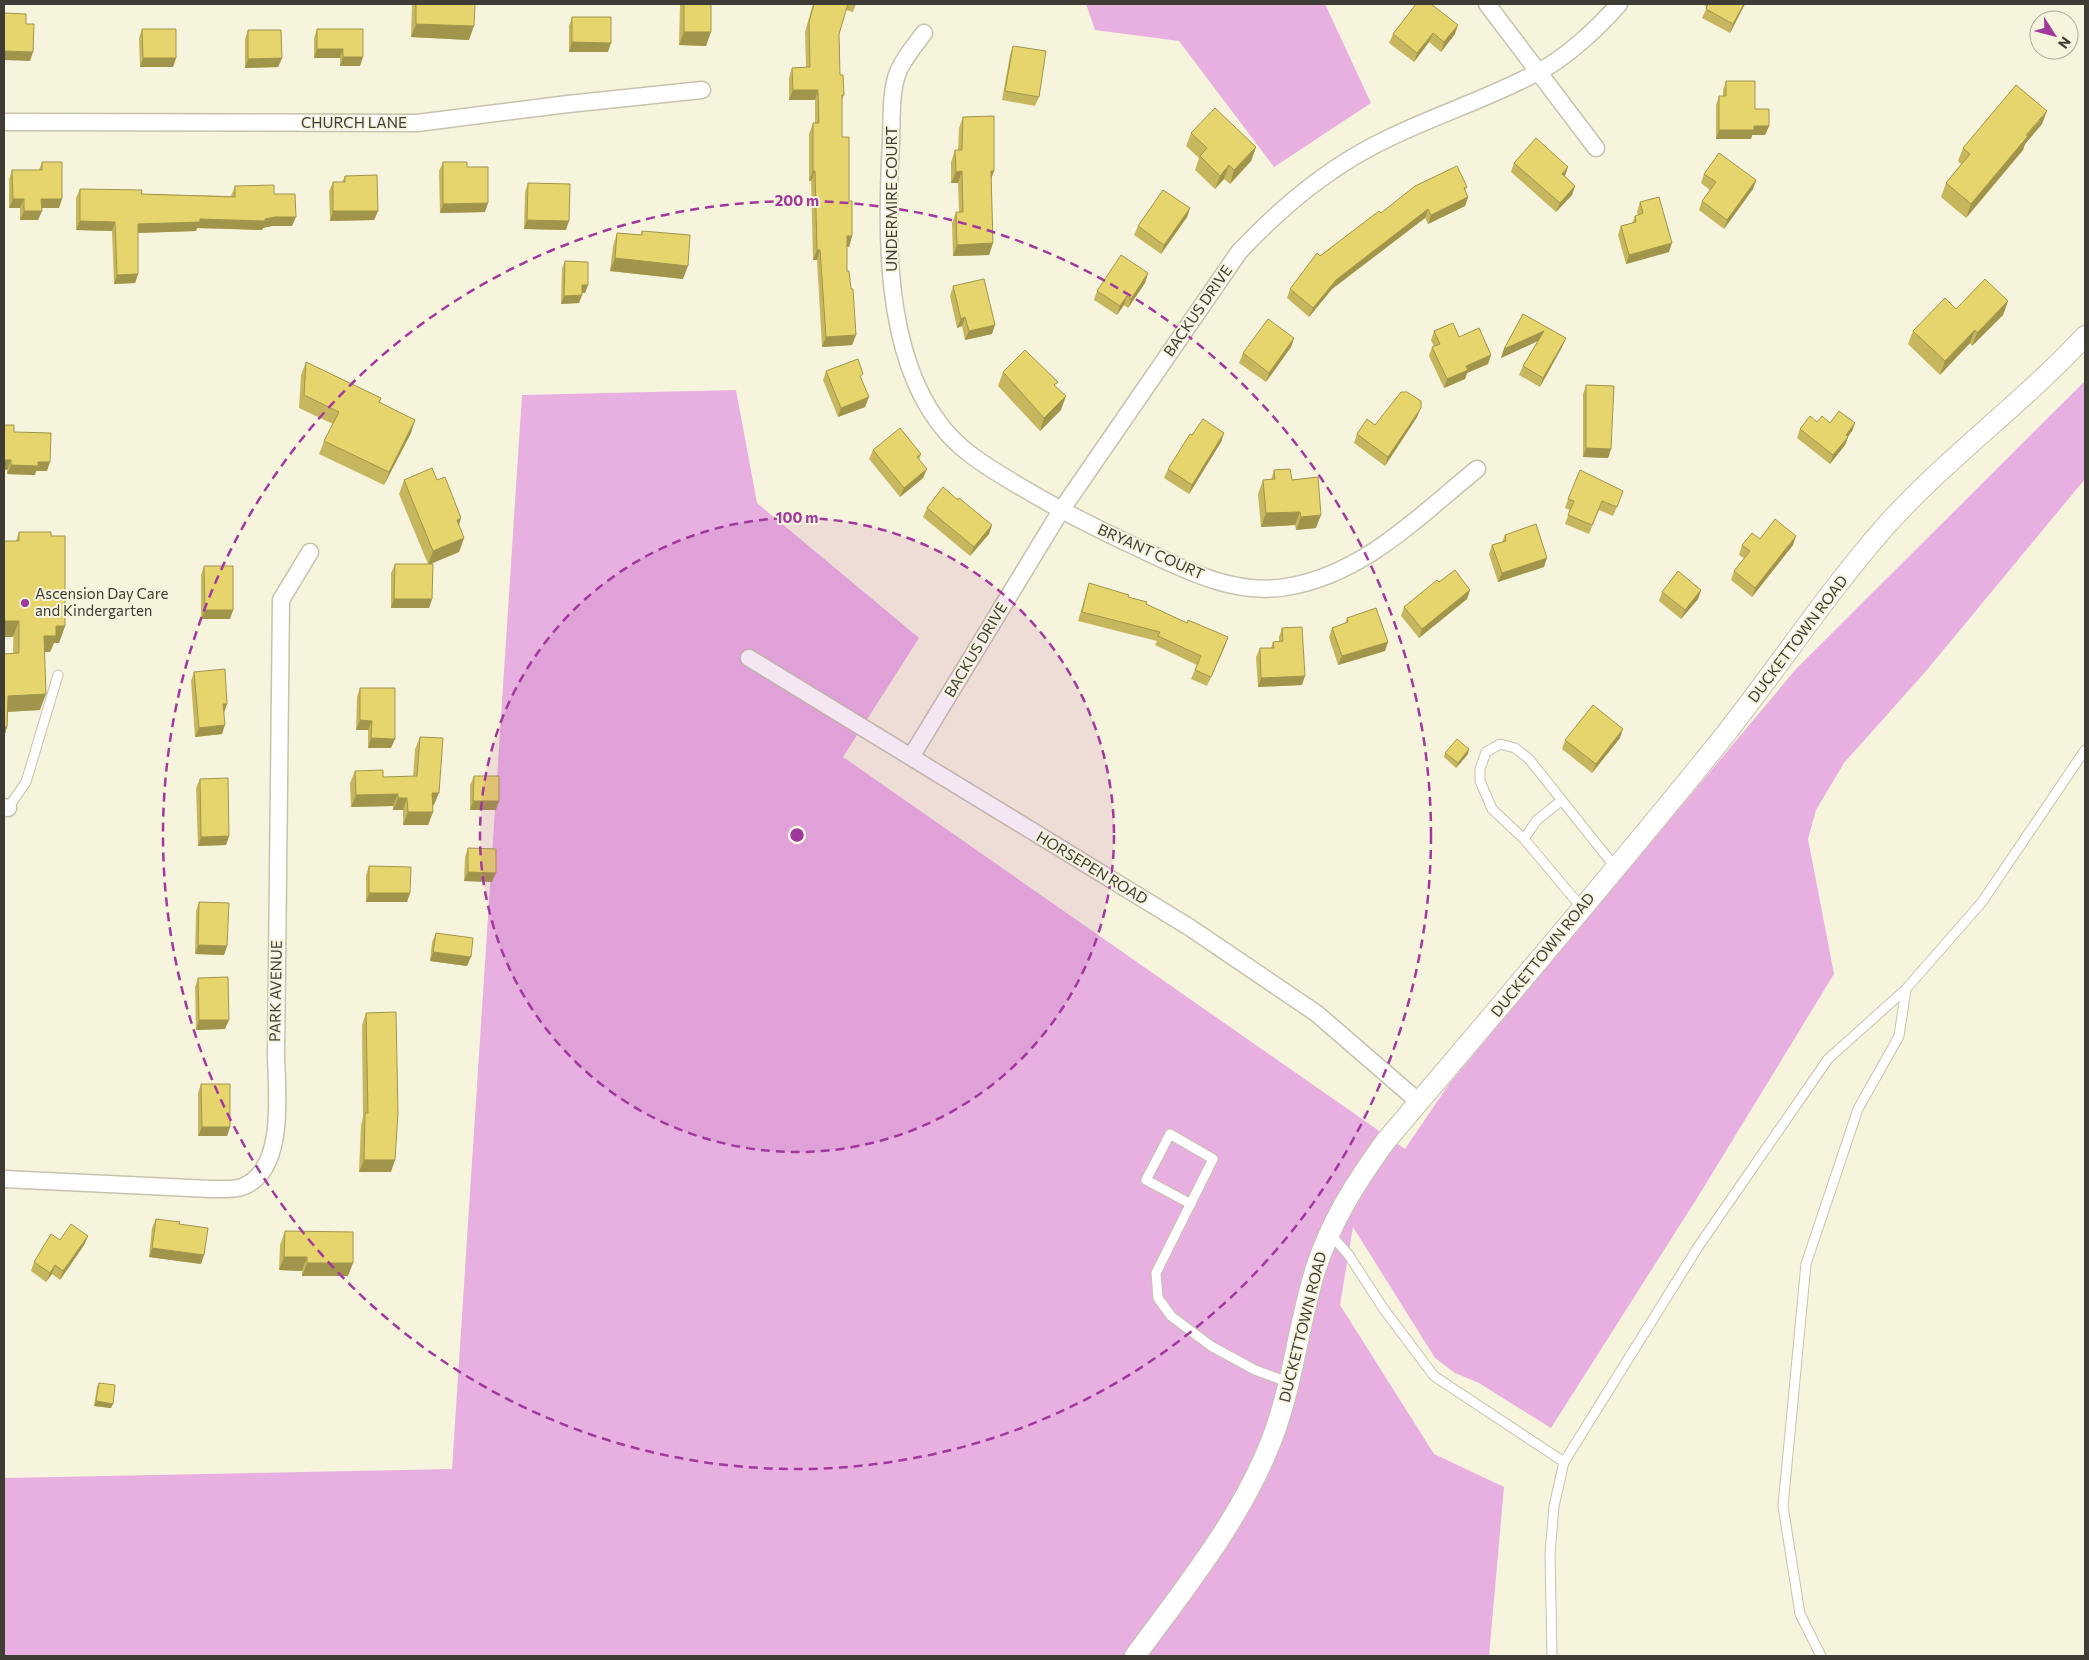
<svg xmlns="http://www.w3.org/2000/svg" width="2089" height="1660" font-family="Commissioner,sans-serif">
	<rect width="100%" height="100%" fill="#f7f4de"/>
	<!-- green -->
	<path fill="#e7b0e1" d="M1086,4H1325L1371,103L1274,167L1179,41L1095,30Z
		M2085,381V479L1926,671L1844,763L1816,810L1808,839L1834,974L1699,1195L1551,1428L1479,1383L1455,1373L1435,1358L1353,1227L1340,1305L1434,1454L1504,1487L1489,1656H4V1478L452,1469L522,395L736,390L757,503L919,638L843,757L1405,1149L1449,1084L1796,669Z"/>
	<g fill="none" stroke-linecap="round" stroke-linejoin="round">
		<!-- service casing -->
		<g stroke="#c6c3ad" stroke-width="11">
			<path id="service" d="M8,808L26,782L58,675
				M1524,839L1537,820L1562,800
				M1582,908L1524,839L1492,809L1480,781V769L1486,752L1500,744L1515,748L1529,759L1615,867
				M1191,1204L1146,1180L1170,1134L1213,1159L1156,1273L1158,1298L1171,1316L1211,1346L1255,1370L1290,1383
				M1330,1234L1348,1254L1383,1308L1434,1376L1564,1462
				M1552,1656L1550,1553L1554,1506L1564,1462L1698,1247L1828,1059L1906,989L1982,902L2085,750
				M1821,1656L1800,1614L1783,1506L1806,1264L1858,1109L1899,1036L1906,989"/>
		</g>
		<!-- minor casing -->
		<g stroke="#c6c3ad" stroke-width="19">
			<path id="minor" d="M1487,4L1596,148
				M924,33C915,45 904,58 898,72C890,93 892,120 891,143C886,230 884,351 939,423C958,449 984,465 1011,481C1052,506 1091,526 1134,546C1181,568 1233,596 1286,587C1363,575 1419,516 1477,469
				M4,122L417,123L568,104L702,90
				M749,658L1189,927L1316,1013L1419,1102
				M911,757L1060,512L1239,252C1282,206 1331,165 1389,138C1438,114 1490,98 1538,72C1566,58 1599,27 1619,4
				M4,807L8,808
				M4,1179L211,1189C220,1189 233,1190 242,1187C286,1171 277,1093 276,1056L281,600L310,552"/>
		</g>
		<!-- tertiary casing -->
		<g stroke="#c6c3ad" stroke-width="22">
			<path id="tertiary" d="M1135,1656C1185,1588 1241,1519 1272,1439C1293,1384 1298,1326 1315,1271C1330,1223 1356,1182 1385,1142C1496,1011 1608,880 1716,746C1773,675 1823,598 1883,529C1944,460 2022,404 2085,336"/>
		</g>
		<!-- service -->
		<use href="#service" stroke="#fff" stroke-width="9"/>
		<!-- minor -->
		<use href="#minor" stroke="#fff" stroke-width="16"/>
		<!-- tertiary -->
		<use href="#tertiary" stroke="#fff" stroke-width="20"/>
	</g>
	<!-- wall -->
	<path fill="#c6b75e" d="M412,4H475L469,40L411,37Z
		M680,4H711L706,46L679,45Z
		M813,4H856L853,12L846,10L839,34L840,75L844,95L842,100V137L852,236L849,247L847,246V271L851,289L856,335L852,345L822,347L817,260H813L811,181H809V134L813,123H815V100H789V78L792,68L806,67L805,32Z
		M1416,4L1455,34L1441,52L1429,42L1414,62L1389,43L1393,34Z
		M1704,4H1745L1730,33L1702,18L1707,7L1704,5Z
		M572,17L608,52H569V26Z
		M142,29L176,58L173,67H140L139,38Z
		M317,29H363L360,66H340V58H314V38Z
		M248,30L282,58L278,67L245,68V39Z
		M1013,46L1039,97L1035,106L1002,100L1010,55Z
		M1726,81L1755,109L1769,126L1765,135H1752L1751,139H1716V105L1719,96H1723V90Z
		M963,117L994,171L991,179L993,243L989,255L953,256L952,223L956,212H959L958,183H951V162L955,150H958L959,128Z
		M2042,124L2025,144L2023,150L1966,218L1941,197L1946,183L1961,164L1958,161L1963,148Z
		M1191,133L1256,147L1251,161L1230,184L1224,179L1215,189L1195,170L1199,158L1186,146Z
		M42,162L59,208H42L38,220H20V208H9V179L12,170H39Z
		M443,162L467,167L485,212L440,213L439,171Z
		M1514,163L1565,176L1575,186L1572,195L1556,212L1511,172Z
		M1704,174L1756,180L1753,189L1724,229L1699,210L1702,201L1710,190L1701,183Z
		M345,176L378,211L374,220L330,221L329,191L333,182H342Z
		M528,183L566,230L524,229L525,192Z
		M235,186L274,194L292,226H272L263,228L262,230L197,228L196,231L138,233V274L135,283L114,284L112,231L76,230V198L80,189L141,194L231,196Z
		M1467,187L1465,191L1468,197L1465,206L1428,224L1425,218L1332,289L1309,317L1287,298L1290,289L1320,256L1381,213Z
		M1640,202L1669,252L1626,264L1618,235L1621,226L1632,223L1635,216L1638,215L1637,212Z
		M1190,208L1187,217L1161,254L1134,235L1138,226Z
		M642,231L683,279L610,271L613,246L617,233L641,235Z
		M565,261L588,285L585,293H582L579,303L561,304L562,269Z
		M1148,273L1145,283L1128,308L1124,305L1117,315L1094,300L1097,291Z
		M953,286L992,334L965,340L962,326L957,328L950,296Z
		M2008,301L2003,315L1972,346L1970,343L1940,375L1908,344L1913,331L1956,309Z
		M1523,314L1566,338L1562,347L1540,387L1519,375L1523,366L1538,341L1501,358L1504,349Z
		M1434,331L1459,337L1491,355L1488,364L1467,373L1465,379L1444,388L1429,356L1432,347H1434L1431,340Z
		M1294,338L1291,347L1266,382L1239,363L1243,353Z
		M306,362L381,398L380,402L411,433L384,485L319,454L324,441L333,424L299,408L301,375Z
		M826,371L865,407L838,417L823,380Z
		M1003,372L1056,387L1061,410L1040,431L998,386Z
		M1586,385L1611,449L1608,458L1583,457V394Z
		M1417,417L1385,466L1354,443L1357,434L1375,425Z
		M1817,422L1830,423H1855L1852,431L1848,437L1845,445L1830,464L1797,438L1800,429Z
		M4,425L14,432L47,471H36L35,475L7,474V470L4,469Z
		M1224,433L1221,442L1189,494L1164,478L1168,469L1192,435Z
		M873,450L921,454L919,460L923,478L900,497L869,459Z
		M1274,470L1292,480L1316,528L1296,530L1295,525L1261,527L1258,494L1263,480H1271Z
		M404,480H437L459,525L464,538L459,552L429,564L432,599L429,608H391V573L395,564H428L399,494Z
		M1568,499L1620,500L1613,516L1599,510L1589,534L1565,524L1570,510L1565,508Z
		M958,500L992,525L989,534L970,556L923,517L927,508Z
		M19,532L51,536L65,626L59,643H54L50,652H45L40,710L8,712L7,727L4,737V654L13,653L16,541Z
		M1505,535L1544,567L1498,582L1489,554L1492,545L1502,542Z
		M1742,545H1793L1752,597L1731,580L1734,571L1744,558L1739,555Z
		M204,566L233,610L230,619H201V575Z
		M1439,582L1470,590L1467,599L1419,638L1401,616L1404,607Z
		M1089,583L1146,604L1225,646L1207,686L1191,679L1197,665L1155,645L1157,641L1078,621L1086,593Z
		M1701,590L1698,599L1681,619L1659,601L1662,592Z
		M1347,618L1385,651L1338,665L1329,637L1332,628L1345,623Z
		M1282,628L1302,685L1258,687L1256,657L1260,648H1271L1273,642L1279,641V637Z
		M194,672L224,713L222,734L195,737L191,681Z
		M360,688L391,748H368V730H356L357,697Z
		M420,737L434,805H433V812L428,825H403V810H393V806L351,807L350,783L355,771L383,777H413L415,749Z
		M1620,738L1592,773L1562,749L1565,740Z
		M1445,753L1468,754L1456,768L1444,757Z
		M474,776L496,810H470V785Z
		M200,779L229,836L226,845L198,846L196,788Z
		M468,848L492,882L464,881L465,857Z
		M369,866L410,893L407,902H366V875Z
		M199,902L227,946L224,955L195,954L196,911Z
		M436,933L467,966L430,961L432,942Z
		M198,978L225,1029L196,1030L195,987Z
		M366,1013L391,1172H359L361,1125L363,1117L362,1025Z
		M201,1084L230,1127L227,1136H198V1093Z
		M156,1219L179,1224L201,1264L149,1257L152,1228Z
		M285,1231L348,1276H302V1271L279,1270L280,1245Z
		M88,1236L84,1245L60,1280L52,1274L46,1282L31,1271L34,1262Z
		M99,1383L111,1408L94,1406L97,1387Z"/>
	<!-- shaded-wall -->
	<path fill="#a1954c" d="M1744,4H1745L1730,33L1733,24Z
		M416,24L474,26L469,40L411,37Z
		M1458,25L1455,34L1441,52L1444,42Z
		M684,32H711L706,46L679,45Z
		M1433,33L1429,42L1414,62L1417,53Z
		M572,42L611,43L608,52H569Z
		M317,49H343L340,58H314Z
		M4,51L33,52L30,61L4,60Z
		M343,57H363L360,66H340Z
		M143,58H176L173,67H140Z
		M282,58L278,67L245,68L248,59Z
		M793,90H818L815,100H789Z
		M2047,111L2042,124L2025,144L2023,150L1966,218L1971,204Z
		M1754,126H1769L1765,135H1752L1751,139H1716L1719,130Z
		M1256,147L1251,161L1230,184L1234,170Z
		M1229,165L1224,179L1215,189L1220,176Z
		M1568,167L1565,176L1559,183L1562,174Z
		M813,171H815L811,181H809Z
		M962,171L958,183H951L956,172Z
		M991,171H994L990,182Z
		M1756,180L1753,189L1724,229L1727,220Z
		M1575,186L1572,195L1556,212L1560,203Z
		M1468,197L1465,206L1428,224L1431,215Z
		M13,199H24L20,208H9Z
		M41,199H62L59,208H38Z
		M488,203L485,212L440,213L443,204Z
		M1190,208L1187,217L1161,254L1164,245Z
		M1428,209L1425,218L1332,289L1309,317L1313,308L1336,280Z
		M24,211H42L38,220H20Z
		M333,211H378L374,220L330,221Z
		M275,217H296L292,226H272L263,228L262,230L197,228L196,231L134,233L138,224L200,219H265Z
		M527,220L569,221L566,230L524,229Z
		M80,221L115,222L112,231L76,230Z
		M847,236H852L849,247L843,246Z
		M993,243L989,255L953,256L957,245Z
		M1672,243L1669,252L1626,264L1629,255Z
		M817,250H820L817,260H813Z
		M615,258L688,266L683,279L610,271Z
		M1148,273L1145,283L1128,308L1131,299Z
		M138,274L135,283L114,284L117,275Z
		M582,285H588L585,293H579Z
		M582,295L579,303L561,304L564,296Z
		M1127,296L1124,305L1117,315L1120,306Z
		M2008,301L2003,315L1972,346L1977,333Z
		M965,317L962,326L957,328L961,319Z
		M995,325L992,334L965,340L969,331Z
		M1975,330L1970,343L1940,375L1945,361Z
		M1544,331L1540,340L1501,358L1504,349Z
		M856,335L852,345L822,347L826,337Z
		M1294,338L1291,347L1266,382L1269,373Z
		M1566,338L1562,347L1540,387L1543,378Z
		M1491,355L1488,364L1467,373L1465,379L1444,388L1447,379L1466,366Z
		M1066,396L1061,410L1040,431L1044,418Z
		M869,397L865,407L838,417L841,408Z
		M1421,408L1417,417L1385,466L1388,457Z
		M415,420L411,433L384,485L389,472Z
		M1855,423L1852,431L1843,443L1846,435Z
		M1224,433L1221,442L1189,494L1192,485Z
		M1848,437L1845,445L1830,464L1833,455Z
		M1586,448L1611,449L1608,458L1583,457Z
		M4,460H11L7,470L4,469Z
		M38,462H50L47,471H36L35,475L7,474L11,465Z
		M927,469L923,478L900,497L904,488Z
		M1300,512L1295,525L1261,527L1266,513Z
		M1321,515L1316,528L1296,530L1301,517Z
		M461,518L457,532V520Z
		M992,525L989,534L970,556L974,547Z
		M1796,536L1793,545L1752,597L1755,588Z
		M464,538L459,552L428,565L433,551Z
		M1547,558L1544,567L1498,582L1502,573Z
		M1470,590L1467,599L1419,638L1422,629Z
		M1701,590L1698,599L1681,619L1685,610Z
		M394,599H432L429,608H391Z
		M205,610H233L230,619H201Z
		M4,621H19L13,637H4Z
		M56,626H65L59,643H54L50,652H38L44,636Z
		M1228,637L1225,646L1207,686L1211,677Z
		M1388,642L1385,651L1338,665L1342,656Z
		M1305,676L1302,685L1258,687L1261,678Z
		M46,694L40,710L4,712L8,696Z
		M223,704H227L224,713Z
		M360,720L372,721L368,730H356Z
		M225,725L222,734L195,737L199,728Z
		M4,727H7L4,737Z
		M1623,729L1620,738L1592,773L1596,764Z
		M371,738L395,739L391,748H368Z
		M1469,749L1468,754L1456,768L1458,763Z
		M432,793H439L434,805L428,806Z
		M398,794L393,806L351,807L356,795Z
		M398,798H407L403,810H393Z
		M473,801H499L496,810H470Z
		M408,812H433L428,825H403Z
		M229,836L226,845L198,846L201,837Z
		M468,872L496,873L492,882L464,881Z
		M369,893H410L407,902H366Z
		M198,945L227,946L224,955L195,954Z
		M433,952L471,957L467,966L430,961Z
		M199,1020H229L225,1029L196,1030Z
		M202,1127H230L227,1136H198Z
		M364,1160H395L391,1172H359Z
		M88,1236L84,1245L60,1280L63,1271Z
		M152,1248L204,1255L201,1264L149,1257Z
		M284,1257H307L302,1271L279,1270Z
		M307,1263H353L348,1276H302Z
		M55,1265L52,1274L46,1282L50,1273Z
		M96,1401L113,1404L111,1408L94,1406Z"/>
	<!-- building -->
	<path fill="#e6d56d" stroke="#a1954c" d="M416,4H475L474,26L416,24Z
		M684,4H711V32H684Z
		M814,4H848L839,34L840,75H843L844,95H842V137H849V201H852V236H847V271H849L851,289H853L856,335L826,337L820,250H817L815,171H813V123H819L818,90H793L792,68L810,67L809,22Z
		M1416,4H1431L1458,25L1444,42L1433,33L1417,53L1393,34Z
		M1708,4H1744L1733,24L1706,9Z
		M4,13L26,14V24H34L33,52L4,51Z
		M572,17H611V43L572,42Z
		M142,29H176V58H143Z
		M317,29H363V57H343V49H317Z
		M248,30H281L282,58L248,59Z
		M1013,46L1046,51L1039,97L1005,91Z
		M1726,81H1755V109H1769V126H1754V130H1719V96H1726Z
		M2016,85L2047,111L2026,135L2028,136L1971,204L1946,183L1970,154L1963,148Z
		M1215,108L1256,147L1234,170L1229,165L1220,176L1200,156L1207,148L1191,133Z
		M994,116V171H991L993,243L957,245L956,212H963L962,171L956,172L955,150H962L963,117Z
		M1536,138L1568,167L1562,174L1575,186L1560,203L1514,163Z
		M1719,153L1756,180L1727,220L1702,201L1716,182L1704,174Z
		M42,162H62V199H41L42,211H24V199H13L12,170H42Z
		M443,162H467V167H488V203L443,204Z
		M1457,166L1467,187L1464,188L1468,197L1431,215L1428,209L1336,280L1313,308L1290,289L1317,253L1320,256L1379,211L1381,213L1415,186Z
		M377,175L378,211H333V182H345V176Z
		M528,183L570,184L569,221L527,220Z
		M274,185V194H295L296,217H275L265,219V221L200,219V222L138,224V274L117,275L115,222L80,221V189L142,190L141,194L235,197V186Z
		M1163,190L1190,208L1164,245L1138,226Z
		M1659,197L1672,243L1629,255L1621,226L1636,222L1635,216L1643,213L1640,202Z
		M642,231L690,235L688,266L615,258L617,233L642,235Z
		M1121,255L1148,273L1131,299L1127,296L1120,306L1097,291Z
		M565,261L588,262V285H582V295L564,296Z
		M984,279L995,325L969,331L965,317L961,319L953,286Z
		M1985,279L2008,301L1977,333L1975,330L1945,361L1913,331L1945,298L1956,309Z
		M1523,314L1566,338L1543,378L1523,366L1544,331L1504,349Z
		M1268,319L1294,338L1269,373L1243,353Z
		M1453,323L1459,337L1479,328L1491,355L1466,366L1468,370L1447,379L1432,347L1440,344L1434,331Z
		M1025,350L1058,382L1054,385L1066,396L1044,418L1003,372Z
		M858,359L863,374L860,376L869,397L841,408L826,371Z
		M306,362L381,398L379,402L415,420L389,472L324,441L339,412L304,395Z
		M1586,385L1614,386L1611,449L1586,448Z
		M1401,392H1407L1421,401V408L1388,457L1357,434L1367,419L1375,425Z
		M1839,411L1855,423L1846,435L1848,437L1833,455L1800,429L1810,416L1817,422L1822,416L1830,423Z
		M1203,419L1224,433L1192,485L1168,469L1190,434L1192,435Z
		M4,425H14V432L51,433L50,462H38V466L11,465V460H4Z
		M900,428L921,454L917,457L927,469L904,488L873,450Z
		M432,468L437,480L445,477L461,518L457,520L464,538L433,551L404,480Z
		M1290,469L1292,480L1318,477L1321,515L1301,517L1300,512L1266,513L1263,480L1275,479L1274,470Z
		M1580,470L1623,491L1617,507L1602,501L1592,525L1568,515L1574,501L1568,499Z
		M943,487L958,500L959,498L992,525L974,547L927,508Z
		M1775,519L1796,536L1755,588L1734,571L1750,551L1742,545L1752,533L1760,539Z
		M1536,524L1547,558L1502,573L1492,545L1506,541L1505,535Z
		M19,532H51V536H65V626H56V636H44L46,694L8,696L7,727H4V654L19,653V621H4V541H19Z
		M395,564H433L432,599H394Z
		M204,566H233V610H205Z
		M1455,570L1470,590L1422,629L1404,607L1437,580L1439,582Z
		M1678,571L1701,590L1685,610L1662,592Z
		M1089,583L1129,595L1128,597L1147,602L1146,604L1187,623L1188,620L1228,637L1211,677L1195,670L1201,656L1158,636L1160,632L1082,612Z
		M1376,608L1388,642L1342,656L1332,628L1348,622L1347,618Z
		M1302,627L1305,676L1261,678L1260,648H1274L1273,642L1283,641L1282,628Z
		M225,669L227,704H223L225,725L199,728L194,672Z
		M360,688H395V739L371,738L372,721L360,720Z
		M1593,705L1623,729L1596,764L1565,740Z
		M420,737L443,738L439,793H432L433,812H408L407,798H398V794L356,795L355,771L383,770V777L417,776Z
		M1457,739L1469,749L1458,763L1445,753Z
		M474,776H499V801H473Z
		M228,778L229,836L201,837L200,779Z
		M468,848L496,849V873L468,872Z
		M369,866L411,867L410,893H369Z
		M199,902L229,903L227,946L198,945Z
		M436,933L473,938L471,957L433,952Z
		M228,977L229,1020H199L198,978Z
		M396,1012L398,1113L395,1160H364L365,1113H368L366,1013Z
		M201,1084H230V1127H202Z
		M156,1219L180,1222L179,1224L208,1228L204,1255L152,1248Z
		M71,1224L88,1236L63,1271L55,1265L50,1273L34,1262L51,1234L60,1240Z
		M285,1231L353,1232V1263H307V1257H284Z
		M99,1383L115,1385L113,1404L96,1401Z"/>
	<!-- distance rings -->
	<circle cx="797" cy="835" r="317" fill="#a1399c" fill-opacity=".12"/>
	<g fill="none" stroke="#a1399c" stroke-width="2.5" stroke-dasharray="9 6">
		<circle cx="797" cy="835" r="317"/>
		<circle cx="797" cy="835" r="634"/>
	</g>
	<!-- markers -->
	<circle fill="#a1399c" stroke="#f7f4de" stroke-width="2" cx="25" cy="603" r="5"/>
	<g text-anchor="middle" stroke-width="4" stroke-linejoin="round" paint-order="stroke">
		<!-- street labels -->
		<g font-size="15" fill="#3e3c34" stroke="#f7f4de">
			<text x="354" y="128">CHURCH LANE</text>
			<text transform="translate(892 199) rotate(-90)" y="5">UNDERMIRE COURT</text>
			<text transform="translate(1198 311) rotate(-55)" y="5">BACKUS DRIVE</text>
			<text transform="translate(1151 552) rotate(24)" y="5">BRYANT COURT</text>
			<text transform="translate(1798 639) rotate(-53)" y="5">DUCKETTOWN ROAD</text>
			<text transform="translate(976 650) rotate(-59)" y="5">BACKUS DRIVE</text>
			<text transform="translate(1092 868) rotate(31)" y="5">HORSEPEN ROAD</text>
			<text transform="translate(1543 955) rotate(-51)" y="5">DUCKETTOWN ROAD</text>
			<text transform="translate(276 991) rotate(-89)" y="5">PARK AVENUE</text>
			<text transform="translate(1303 1327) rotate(-76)" y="5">DUCKETTOWN ROAD</text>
		</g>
		<!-- poi labels -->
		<g font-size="15" fill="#3e3c34" stroke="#f7f4de" text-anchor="start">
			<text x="35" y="599">Ascension Day Care<tspan x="35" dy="17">and Kindergarten</tspan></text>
		</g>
	</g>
	<circle cx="797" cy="835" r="8" fill="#a1399c" stroke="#f7f4de" stroke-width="2.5"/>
	<g font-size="15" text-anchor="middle" font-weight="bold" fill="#a1399c" stroke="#f7f4de" stroke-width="4" stroke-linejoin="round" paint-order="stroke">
		<text x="797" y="206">200 m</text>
		<text x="797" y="523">100 m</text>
	</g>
	<!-- border -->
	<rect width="2089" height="1660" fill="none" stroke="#3e3c34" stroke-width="10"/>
	<!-- north arrow -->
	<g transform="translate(2054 35) rotate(126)"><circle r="24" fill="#f7f4de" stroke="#adaa9a"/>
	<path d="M0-4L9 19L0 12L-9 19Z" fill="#a1399c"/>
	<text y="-8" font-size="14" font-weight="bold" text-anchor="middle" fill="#3e3c34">N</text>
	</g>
</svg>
